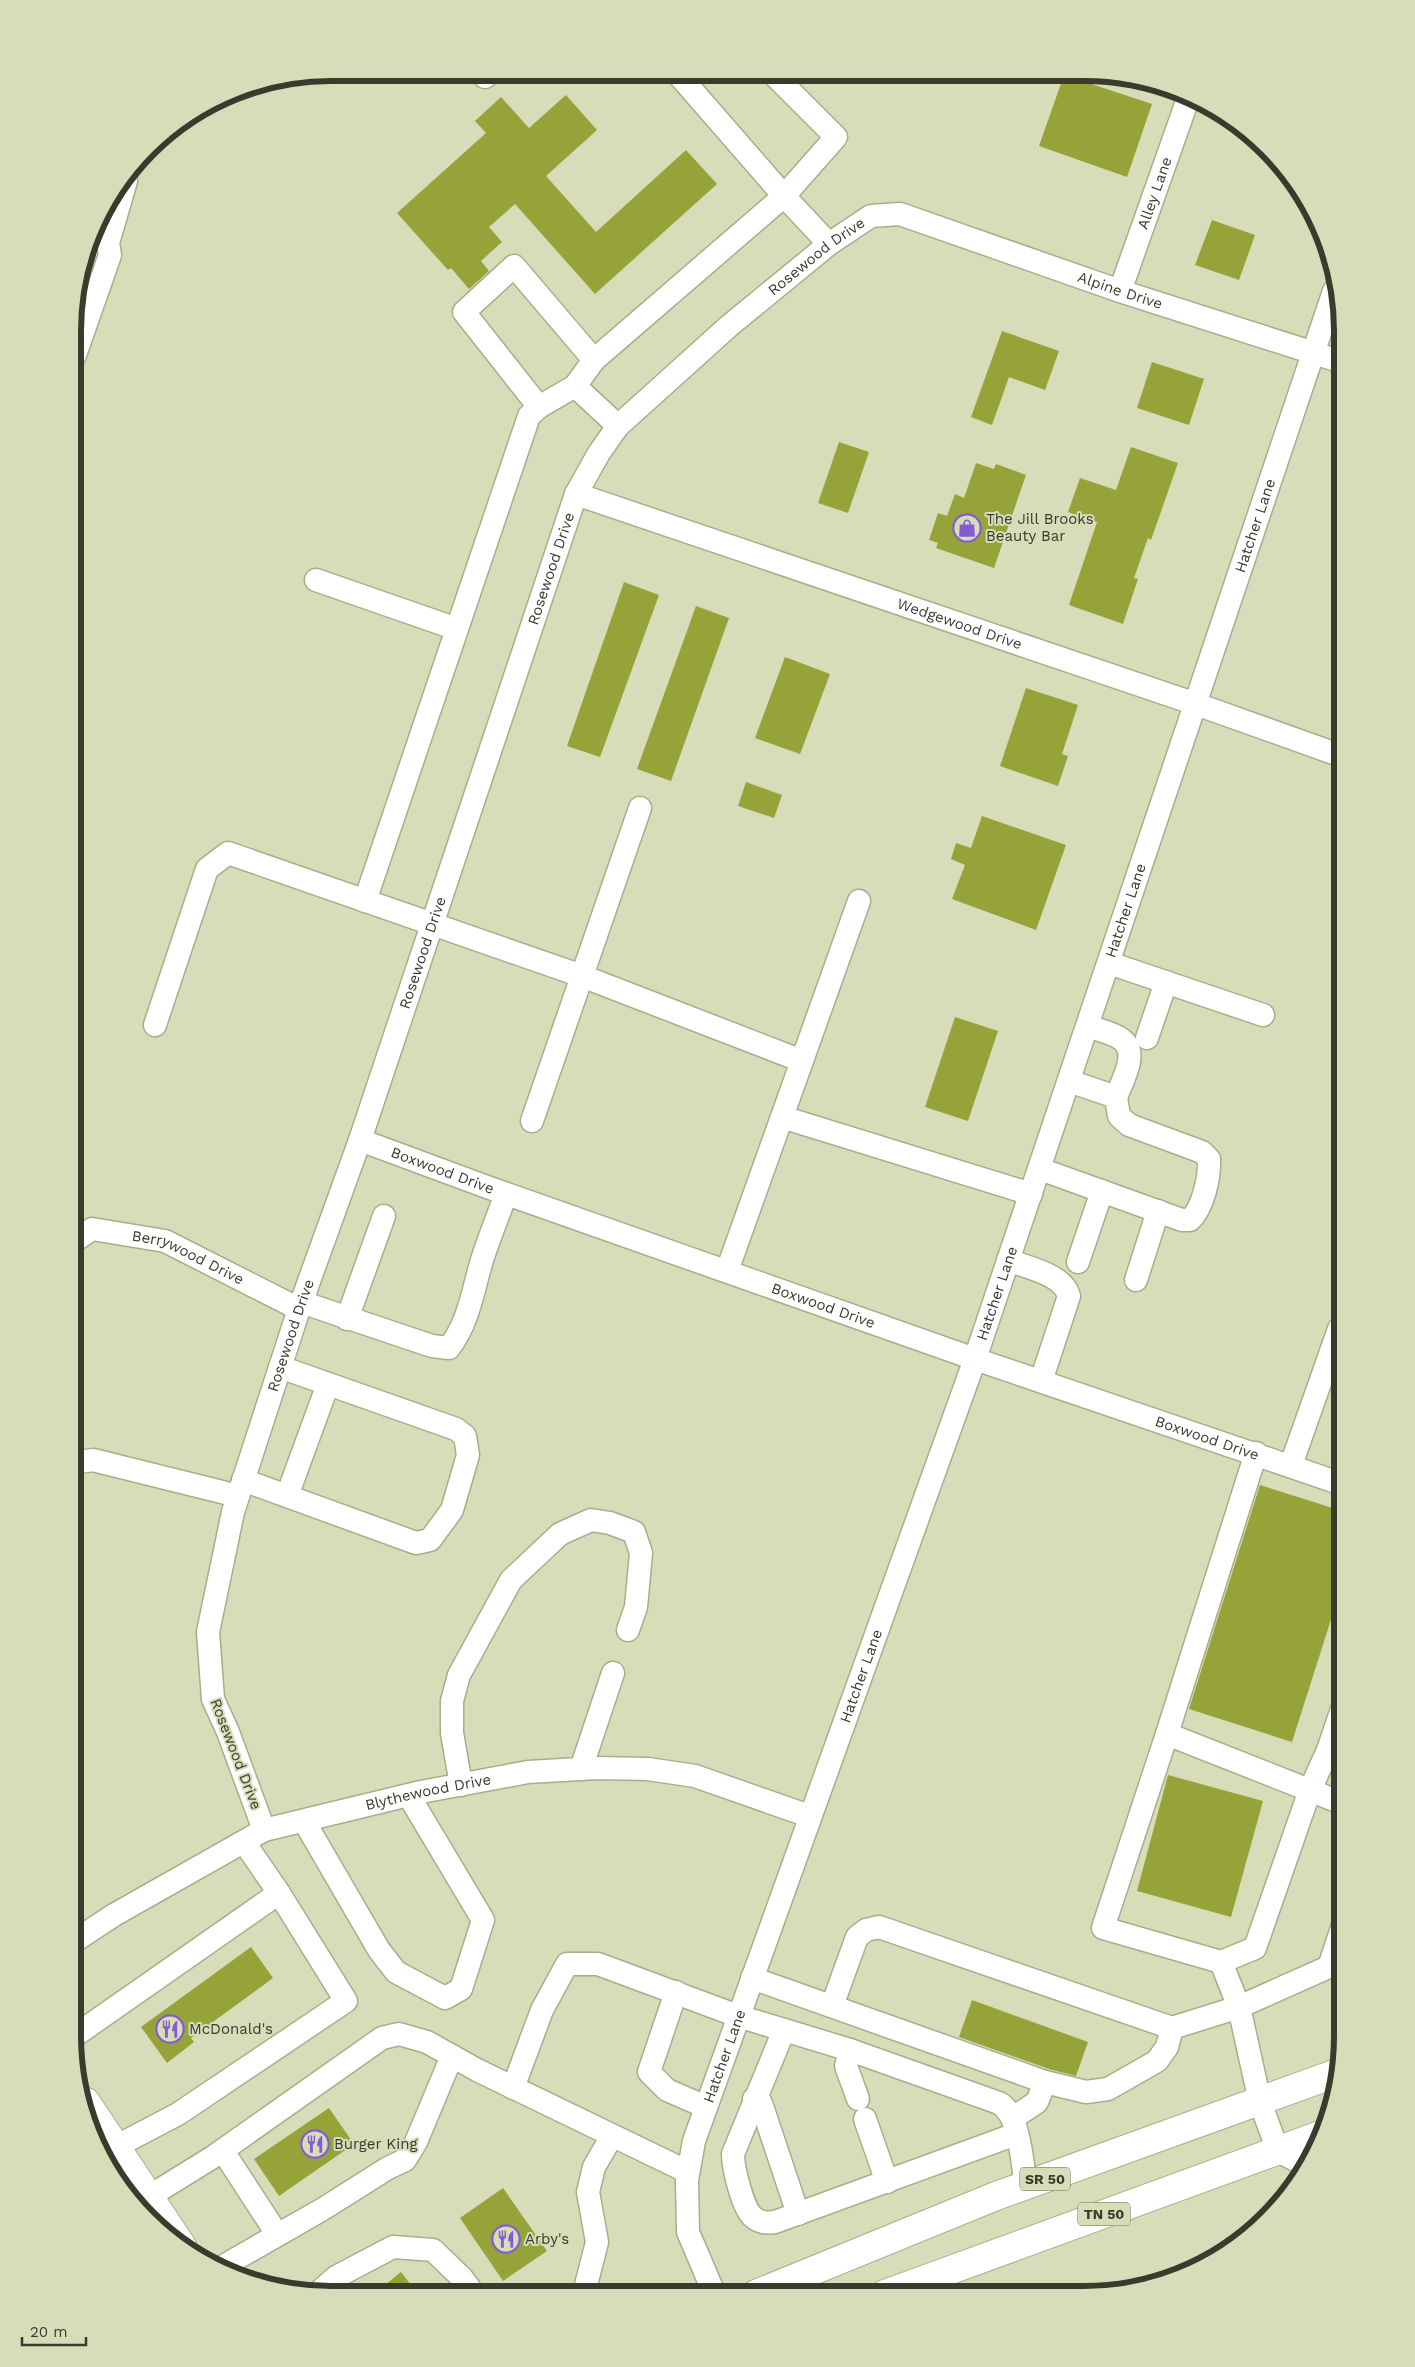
<svg xmlns="http://www.w3.org/2000/svg" width="1415" height="2367" font-family="'Work Sans',sans-serif">
	<rect width="100%" height="100%" fill="#d6ddb8"/>
	<!-- building -->
	<path fill="#95a339" d="M1064,75L1152,104L1127,177L1039,146Z
		M566,95L597,130L546,176L596,232L686,150L717,184L595,294L515,204L489,227L502,242L481,261L489,271L469,289L451,268L448,270L397,213L486,133L475,121L501,97L529,128Z
		M1212,220L1255,235L1239,280L1195,265Z
		M1002,331L1059,351L1045,390L1009,377L992,425L971,417Z
		M1152,362L1204,379L1189,425L1137,408Z
		M839,442L869,452L848,513L818,503Z
		M1131,447L1178,463L1151,540L1148,538L1134,578L1138,579L1123,624L1069,605L1097,522L1068,512L1080,478L1116,490Z
		M976,463L994,469L996,464L1026,475L994,568L936,548L938,543L929,540L938,513L947,516L955,494L964,498Z
		M624,582L659,595L600,757L567,746Z
		M696,606L729,618L671,781L637,769Z
		M785,657L830,674L800,754L755,738Z
		M1026,688L1078,705L1062,754L1068,756L1058,786L1000,766Z
		M746,782L782,795L774,818L738,806Z
		M982,816L1066,845L1036,930L952,899L965,865L951,859L956,843L971,848Z
		M955,1017L998,1031L968,1121L925,1107Z
		M1260,1485L1342,1511V1585L1292,1742L1189,1709Z
		M1168,1775L1263,1801L1231,1917L1137,1891Z
		M251,1947L273,1978L191,2038L194,2042L167,2063L141,2027Z
		M972,2000L1088,2042L1076,2076L1049,2069L959,2037Z
		M329,2108L354,2144L279,2196L254,2159Z
		M503,2188L547,2251L503,2281L460,2218Z
		M401,2272L417,2293H375Z"/>
	<g fill="none" stroke-linecap="round" stroke-linejoin="round">
		<!-- minor casing -->
		<g stroke="#a8ae8b" stroke-width="25">
			<g id="minor">
				<path d="M677,73L784,196L829,244"/>
				<path d="M485,77L489,73"/>
				<path id="s1" d="M1120,291L1189,96"/>
				<path d="M75,355L110,255L108,243L126,181"/>
				<path d="M575,386L618,426"/>
				<path d="M539,407L464,312L514,266L594,360"/>
				<path id="s2" d="M576,494L1196,704L1342,756"/>
				<path d="M316,580L457,629"/>
				<path d="M365,901L529,416L539,407L575,386L594,360L784,196L836,137L773,74"/>
				<path d="M1109,963L1263,1015"/>
				<path d="M155,1025L207,869L228,853L582,976L802,1061"/>
				<path d="M1088,1026C1098,1030 1113,1033 1121,1039C1140,1052 1122,1081 1116,1097"/>
				<path d="M1147,1038L1166,982"/>
				<path d="M782,1117L1031,1194"/>
				<path d="M532,1121L640,808"/>
				<path id="s3" d="M360,1140L487,1187L975,1359L1342,1484"/>
				<path d="M1040,1169L1182,1220H1190C1203,1208 1210,1177 1209,1159L1202,1152L1129,1125L1119,1116L1116,1097L1069,1081"/>
				<path id="s4" d="M73,1242L92,1229L165,1241L299,1309"/>
				<path d="M1008,1260C1028,1268 1063,1274 1069,1296L1041,1381"/>
				<path d="M1078,1262L1102,1191"/>
				<path d="M727,1271L859,901"/>
				<path d="M1136,1280L1158,1211"/>
				<path d="M301,1302L432,1346L449,1348C469,1322 473,1290 482,1260C489,1238 498,1216 506,1194"/>
				<path d="M347,1319L384,1216"/>
				<path d="M73,1463L93,1460L238,1496"/>
				<path d="M1291,1465L1339,1329L1342,1330"/>
				<path d="M243,1480L416,1543L430,1540L452,1510L468,1455L465,1436L456,1429L280,1367"/>
				<path d="M287,1496L328,1384"/>
				<path d="M1167,1734L1256,1453"/>
				<path d="M581,1769L613,1673"/>
				<path d="M461,1785L452,1733V1701L459,1675L511,1580L560,1534L591,1520L610,1523L634,1532L641,1553L636,1607L628,1630"/>
				<path d="M304,1821L379,1950L396,1972L445,1998L461,1989L483,1920L409,1796"/>
				<path id="s5" d="M264,1830L228,1732L213,1699L208,1632L233,1512L299,1309L360,1140L576,494L599,453L618,426L729,326L829,244L871,216L900,214L1120,291L1342,362"/>
				<path id="s6" d="M73,1942L114,1915L264,1830L421,1792L528,1772L597,1768L648,1769L695,1776L809,1816"/>
				<path d="M1221,1962L1255,1948L1310,1790L1328,1750L1342,1709"/>
				<path d="M1329,1967L1342,1928"/>
				<path d="M752,1978L1045,2082"/>
				<path d="M676,1992L649,2072L667,2090L706,2107"/>
				<path d="M832,2006L857,1937L866,1930L879,1927L1172,2028L1239,2007L1342,1961"/>
				<path d="M784,2030L733,2154C733,2168 743,2209 753,2217C760,2223 767,2223 775,2222L1016,2134"/>
				<path d="M73,2037L279,1893"/>
				<path d="M850,2050L846,2066L858,2099"/>
				<path d="M513,2088L542,2010L567,1964H598L738,2016L850,2050L999,2103C1020,2114 1022,2163 1026,2186"/>
				<path d="M754,2099L760,2101L762,2106L798,2214"/>
				<path d="M1013,2118L1037,2102L1045,2082L1086,2092L1108,2089L1157,2061L1167,2047L1172,2028"/>
				<path d="M865,2119L887,2182"/>
				<path d="M115,2147L178,2114L346,2001L279,1893L244,1842"/>
				<path d="M223,2151L277,2234"/>
				<path d="M1305,2165L1278,2151L1260,2102L1239,2007L1221,1962L1103,1928L1167,1734L1342,1803"/>
				<path d="M137,2204L213,2157L382,2038L399,2034L427,2042L477,2070L688,2172"/>
				<path d="M220,2268L323,2209L388,2168L405,2160L416,2142L452,2056"/>
				<path d="M319,2292L336,2277L393,2247L433,2250L462,2278L473,2293"/>
				<path d="M584,2293L597,2242L588,2192L594,2167L612,2136"/>
				<path id="s7" d="M714,2293L688,2232L687,2180L694,2141L975,1359L1334,291"/>
			</g>
		</g>
		<!-- major casing -->
		<g stroke="#a8ae8b" stroke-width="30">
			<path id="major" d="M86,2102L182,2246
				M756,2294L996,2196L1337,2073
				M885,2294L1323,2134"/>
		</g>
		<!-- minor -->
		<use href="#minor" stroke="#fff" stroke-width="22"/>
		<!-- major -->
		<use href="#major" stroke="#fff" stroke-width="28"/>
	</g>
	<!-- icons -->
	<defs>
		<g id="shop-ring" transform="scale(1.4375)"><circle r="9.5" fill="#d6ddb8" stroke="#855bd4" stroke-width="1.5"/><path d="M-5-2.5h2.3a2.7 3.5 0 0 1 5.4 0H5L5.5 6h-11ZM-1.5-2.5h3a1.5 2.3 0 0 0-3 0Z" fill="#855bd4"/></g>
		<g id="restaurant-ring" transform="scale(1.4375)"><circle r="9.5" fill="#d6ddb8" stroke="#855bd4" stroke-width="1.5"/><path d="M-5-6h1v4h1v-4h1v4h1v-4h1v5L-1.5 .5V6h-2V.5L-5-1ZM5-6V6H3V1.5H1.5Q1.5-4 5-6Z" fill="#855bd4"/></g>
	</defs>
	<g fill-rule="evenodd">
		<use href="#shop-ring" x="967" y="528"/>
		<use href="#restaurant-ring" x="170" y="2029"/>
		<use href="#restaurant-ring" x="315" y="2144"/>
		<use href="#restaurant-ring" x="506" y="2239"/>
	</g>
	<g text-anchor="middle" stroke-width="4" stroke-linejoin="round" paint-order="stroke">
		<!-- shield labels -->
		<g fill="#d6ddb8" stroke="#686c57" stroke-width="1">
			<rect x="1020" y="2167.5" width="50" height="23" rx="4"/>
			<rect x="1078" y="2202.5" width="52" height="23" rx="4"/>
		</g>
		<g font-size="14" font-weight="bold" fill="#393c2d">
			<text x="1045" y="2184">SR 50</text>
			<text x="1104" y="2219">TN 50</text>
		</g>
		<!-- street labels -->
		<g font-size="15" fill="#393c2d" stroke="#d6ddb8">
			<text dy="5" stroke="none"><textPath href="#s1" startOffset="104">Alley Lane</textPath></text>
			<text dy="5" stroke="none"><textPath href="#s5" startOffset="1746">Rosewood Drive</textPath></text>
			<text dy="5" stroke="none"><textPath href="#s5" startOffset="2076">Alpine Drive</textPath></text>
			<text dy="5" stroke="none"><textPath href="#s7" startOffset="1868">Hatcher Lane</textPath></text>
			<text dy="5" stroke="none"><textPath href="#s5" startOffset="1326">Rosewood Drive</textPath></text>
			<text dy="5" stroke="none"><textPath href="#s2" startOffset="405">Wedgewood Drive</textPath></text>
			<text dy="5" stroke="none"><textPath href="#s7" startOffset="1462">Hatcher Lane</textPath></text>
			<text dy="5" stroke="none"><textPath href="#s5" startOffset="921">Rosewood Drive</textPath></text>
			<text dy="5" stroke="none"><textPath href="#s3" startOffset="88">Boxwood Drive</textPath></text>
			<text dy="5" stroke="none"><textPath href="#s4" startOffset="124">Berrywood Drive</textPath></text>
			<text dy="5" stroke="none"><textPath href="#s7" startOffset="1058">Hatcher Lane</textPath></text>
			<text dy="5" stroke="none"><textPath href="#s3" startOffset="492">Boxwood Drive</textPath></text>
			<text dy="5" stroke="none"><textPath href="#s5" startOffset="516">Rosewood Drive</textPath></text>
			<text dy="5" stroke="none"><textPath href="#s3" startOffset="898">Boxwood Drive</textPath></text>
			<text dy="5" stroke="none"><textPath href="#s7" startOffset="652">Hatcher Lane</textPath></text>
			<text transform="translate(236 1754) rotate(69)" y="5">Rosewood Drive</text>
			<text dy="5" stroke="none"><textPath href="#s6" startOffset="390">Blythewood Drive</textPath></text>
			<text dy="5" stroke="none"><textPath href="#s7" startOffset="248">Hatcher Lane</textPath></text>
		</g>
		<!-- poi labels -->
		<g font-size="15" fill="#393c2d" stroke="#d6ddb8" text-anchor="start">
			<text x="986" y="524">The Jill Brooks<tspan x="986" dy="17">Beauty Bar</tspan></text>
			<text x="189" y="2034">McDonald's</text>
			<text x="334" y="2149">Burger King</text>
			<text x="525" y="2244">Arby's</text>
		</g>
	</g>
	<!-- crop -->
	<path d="M0 0H1415V2367H0ZM331 81H1084A250 250 0 0 1 1334 331V2036A250 250 0 0 1 1084 2286H331A250 250 0 0 1 81 2036V331A250 250 0 0 1 331 81Z" fill="#d6ddb8" fill-rule="evenodd"/>
	<path fill="none" stroke="#393c2d" stroke-width="6" d="M331 81H1084A250 250 0 0 1 1334 331V2036A250 250 0 0 1 1084 2286H331A250 250 0 0 1 81 2036V331A250 250 0 0 1 331 81Z"/>
	<!-- scale -->
	<path d="M22 2337v8h64v-8" fill="none" stroke="#393c2d" stroke-width="2.5"/>
	<text x="30" y="2337" font-size="15" fill="#393c2d" stroke="#d6ddb8" stroke-width="4" paint-order="stroke">20 m</text>
</svg>
